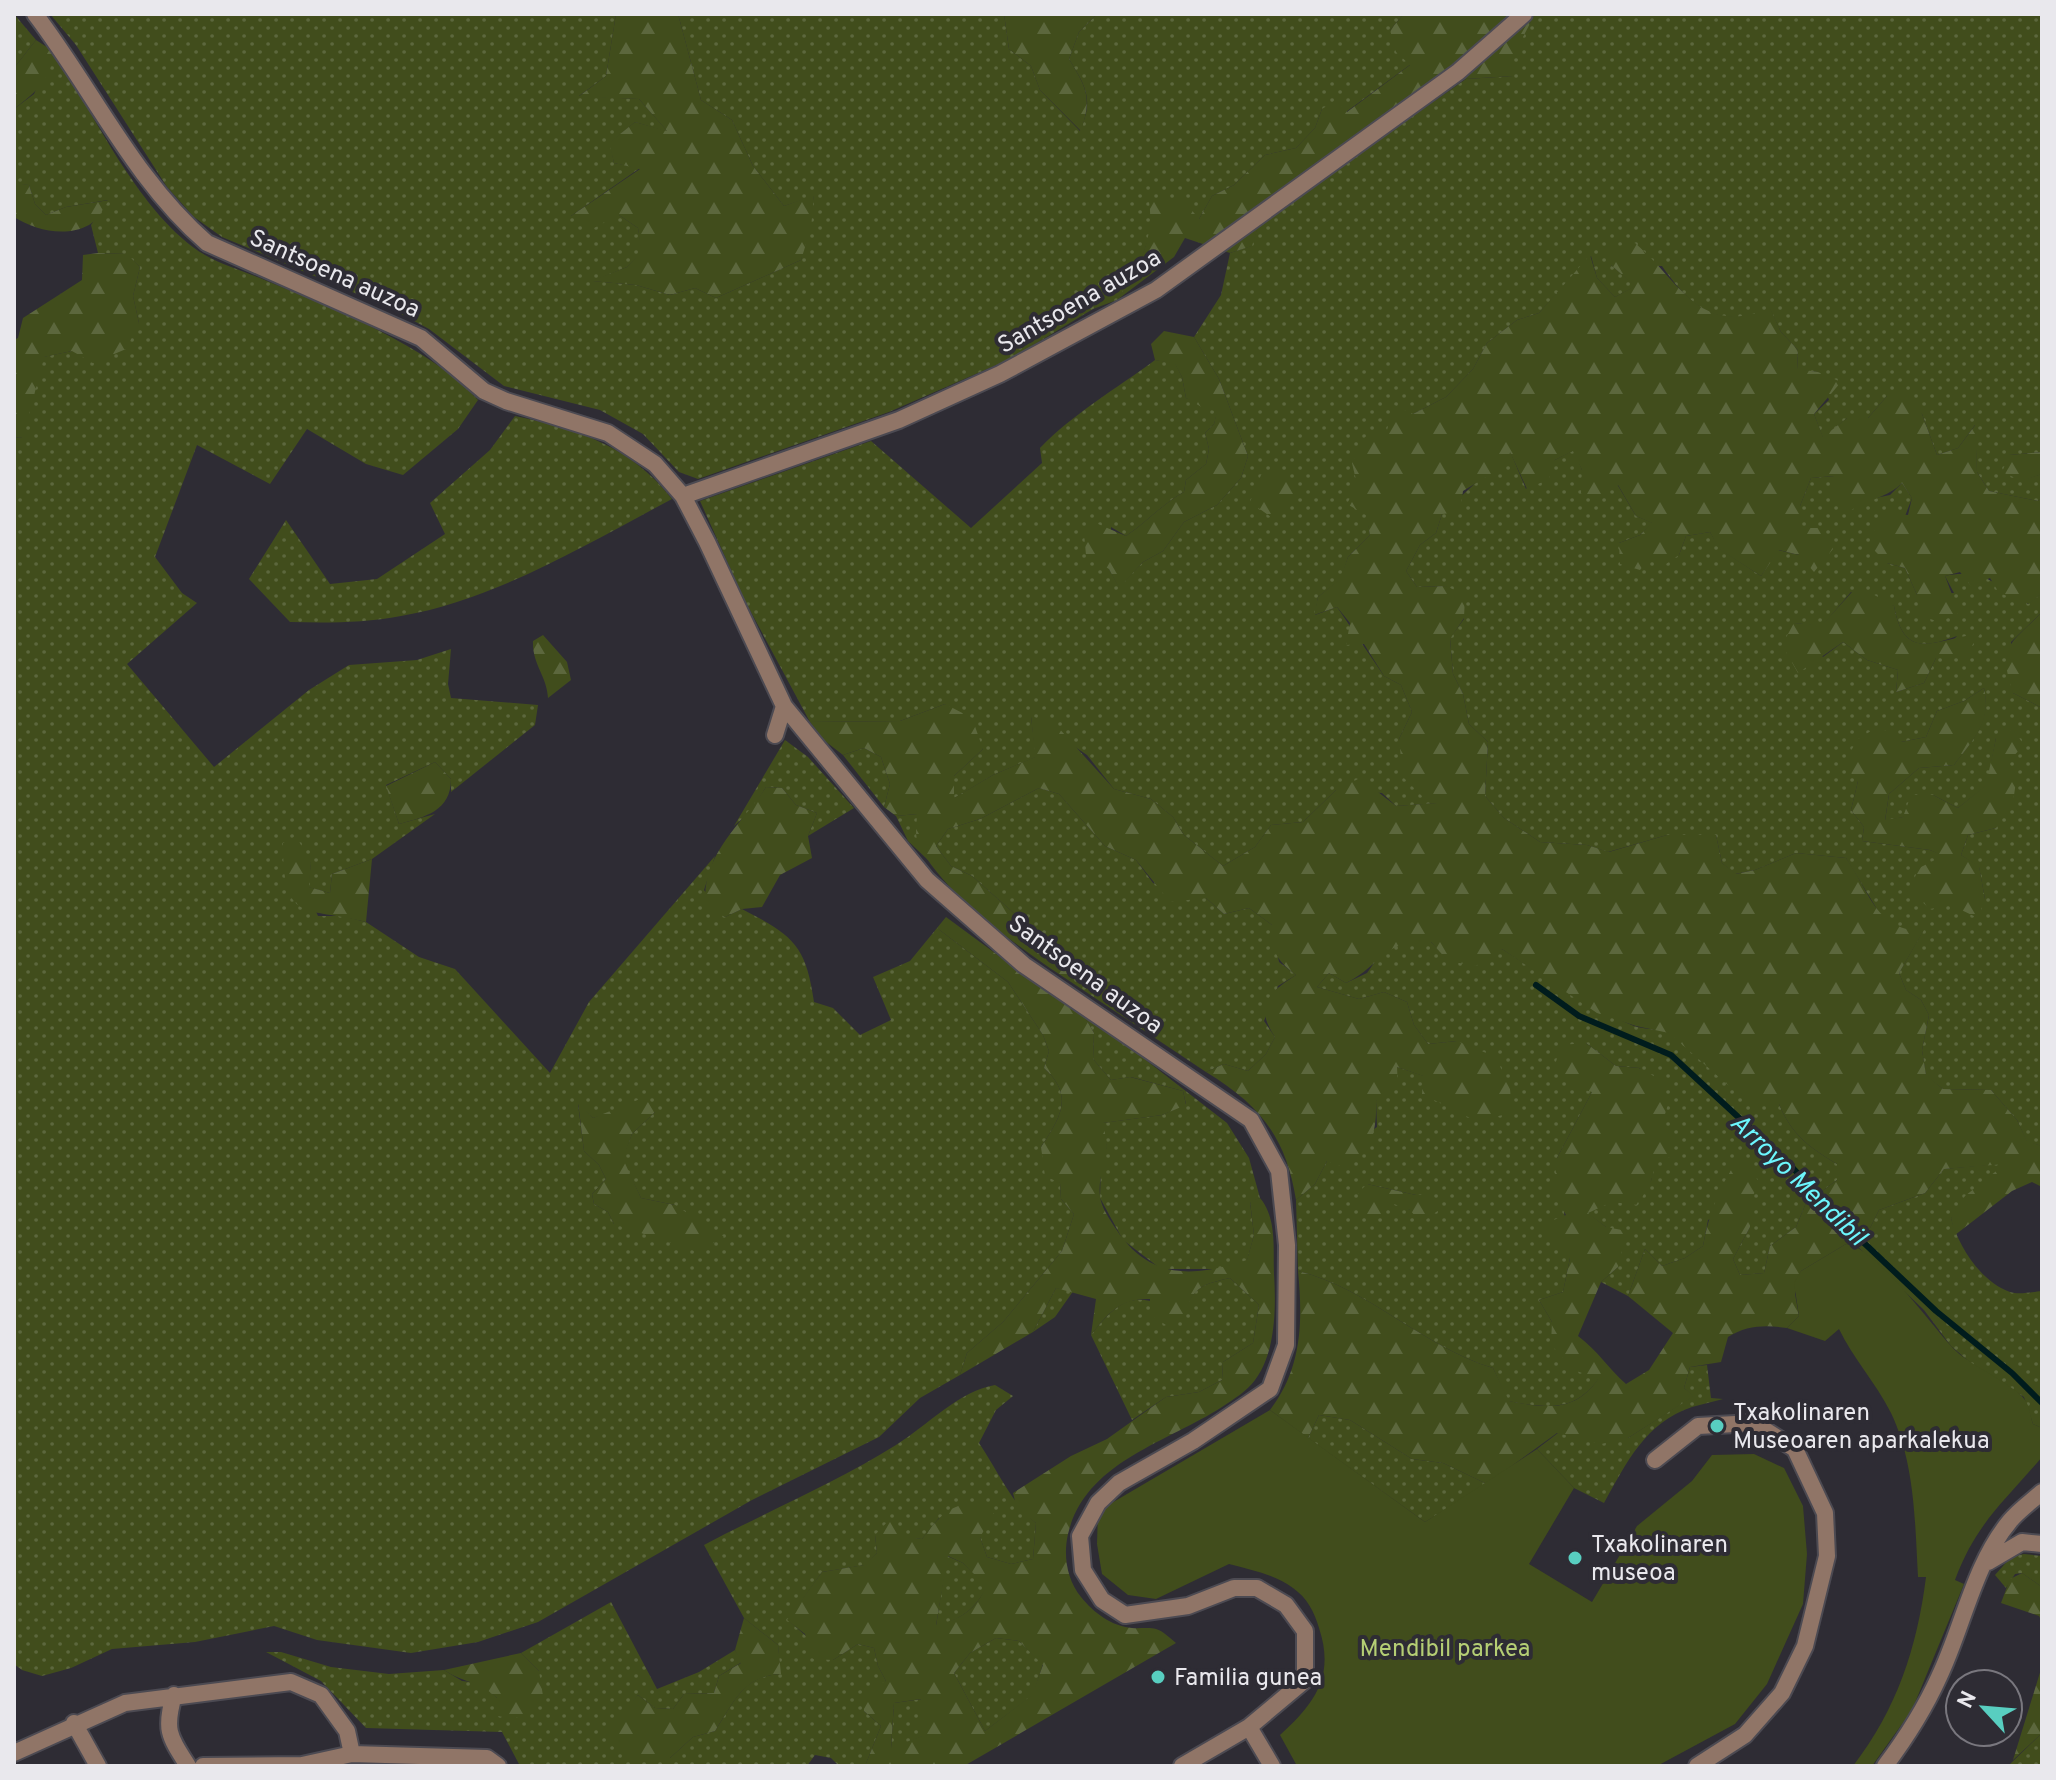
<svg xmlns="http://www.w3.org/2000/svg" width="2056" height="1780" font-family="Overpass,sans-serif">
	<defs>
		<pattern id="grass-dots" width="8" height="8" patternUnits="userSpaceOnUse" patternTransform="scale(2)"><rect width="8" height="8" fill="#414d1c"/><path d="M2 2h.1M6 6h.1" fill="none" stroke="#5c673d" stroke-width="1.8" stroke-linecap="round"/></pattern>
		<pattern id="forest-firs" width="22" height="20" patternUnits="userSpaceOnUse" patternTransform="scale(2)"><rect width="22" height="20" fill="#414d1c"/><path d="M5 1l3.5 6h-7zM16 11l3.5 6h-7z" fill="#5c673d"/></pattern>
	</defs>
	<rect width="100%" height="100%" fill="#2e2c34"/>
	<!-- grass -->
	<path fill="url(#grass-dots)" fill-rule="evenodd" d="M14,14L36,40L14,68Z
		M50,14H616L606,76L579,96L639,99L668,132L635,122L610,143L614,163L640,168L571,216L619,215L638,228L642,252L627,267L593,281L636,285L670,295L695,288L716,298L801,260L814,196L784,206L753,166L732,120L701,100L678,14H1004L1009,49L1031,66L1040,90L1080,131C1094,99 1086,87 1069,59L1079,32L1097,14H1404L1390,30L1411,64L1346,112L1322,109L1315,128L1296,148L1265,155L1234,185L1212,196L1199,219L1153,225L1137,272L1117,300L1093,309L1010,359L889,412L698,479L679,472L643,434L600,410L504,386L429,329L390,308L222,237L194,217L167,187L76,45Z
		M1535,14H2042V452L2009,455L2022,480L2042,474V498L2038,501L1989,491L1977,472L1975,425L1958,448L1937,455L1922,414L1887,396L1868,418H1847L1823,438L1814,414L1829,400L1818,372L1797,370L1798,350L1781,332L1770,309C1719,330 1691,308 1662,266L1611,265L1636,286L1615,297L1597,278L1591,256L1539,313L1517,320L1487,343L1473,369L1446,397L1413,414L1367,515L1370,535L1348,557L1341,579L1318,597L1315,615L1337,607L1384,676L1401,685L1412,712L1399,739L1440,803L1396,806L1382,793L1336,790L1303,822L1271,825L1255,847L1223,866L1184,835L1173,817L1151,799L1114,789L1087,755L1031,717L1036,757L993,775L953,799L954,776L983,749L945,704L900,721L810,722L745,601L700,501L871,441L971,528L1042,463L1040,448C1074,413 1116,389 1155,360L1175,363L1182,377L1186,398L1218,410L1214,424L1205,433L1209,449L1206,464L1186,480L1184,492C1162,504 1147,522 1126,536L1111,527L1109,569L1119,587L1143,562L1163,551L1184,522L1217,505L1241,478L1248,456L1219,379L1194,337L1221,295L1230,253L1251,246L1259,224L1466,79L1513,76L1512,56Z
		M53,51C94,113 140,216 205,255C224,266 247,272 267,281C334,309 429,346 478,400L458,429L403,475L366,464L307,429L270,484L197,445L155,557L182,593L197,603L127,664L214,767L309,690L349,665L417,660L451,649L448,684L451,698L538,705L535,725L451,792V779L435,762L386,785L399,824L435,814L372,859L332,874L330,893L308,887L311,863L284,843L318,916H342L366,922L419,957L455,969L550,1073L589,1002L715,856L704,890L725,917L742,909C792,935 806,944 814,1002L833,1008L860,1035L891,1020L873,977L910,961L937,928L1008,982L1043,1035L1049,1051L1044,1068C1075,1096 1060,1118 1041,1147L1060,1183L1061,1199L1074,1214L1062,1251L1003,1322L967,1353L960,1375L920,1398L879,1437L752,1500L538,1622L478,1642L411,1653L317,1640L274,1626L195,1642L112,1649L71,1668L42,1676L22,1670L14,1664V437L22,438L43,357L72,351L139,323L133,296L140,267L126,254L98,253L91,225L108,200L66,207L46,215L35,204L29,185L14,184V109L34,94ZM578,1104L593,1118L619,1110L655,1112L632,1134L622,1159L641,1198L675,1205L614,1224L608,1212L594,1204L592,1194L606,1179L599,1165L584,1151Z
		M515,416C578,429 632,447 672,499C587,544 497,599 401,616C364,623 327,623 290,622L249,579L286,520L330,584L377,579L445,534L430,503L490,450Z
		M1574,450L1582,470L1617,484L1636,516L1653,523L1640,535L1619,543L1650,557L1679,555L1686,536L1710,532L1720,549L1761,576L1778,550L1799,555L1800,506L1811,478L1835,476L1866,500L1890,495L1902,483L1912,498L1887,563L1905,568L1917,595L1954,593L1945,576C1979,568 2001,585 2028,604L2042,593V612L2011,642L2013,693L2042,708V1146L2027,1142L2017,1120L1991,1090L1943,1089L1926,1076L1922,1050L1929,1015L1921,1000L1906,990L1899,973L1923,931H1903L1883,919L1846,858L1796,853L1755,870L1735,874L1722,863L1716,835H1667L1608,852L1587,845L1540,842L1504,818L1485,796L1488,742L1469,724L1463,694L1453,674L1450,638L1464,619L1446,586L1417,587L1406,571L1420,545L1436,533L1442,514L1510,451L1526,489L1555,460ZM1851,592L1894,606C1902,648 1920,650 1957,636L1936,658L1924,683L1896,692L1898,670L1867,660L1843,642L1823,657L1794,623L1822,626ZM1984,688C1991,723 1974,738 1954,765L1919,768L1889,794L1885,821L1903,817L1933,795L1958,808L1987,785L1996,738L2008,762L1996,828L1968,835L1961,855L1979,867L1985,899L1951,905L1945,856L1930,850L1862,841L1864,827L1851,810L1858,781L1901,742L1926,737L1937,711L1964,701Z
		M785,740L808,757L854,808L808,836L817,813L796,805L782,788L766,787L750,812L734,826Z
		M864,748L881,757L890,784L884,807L843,755Z
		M1039,788L1059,794L1105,846L1136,860L1153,883L1206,898L1224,914L1249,908L1272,925L1279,962L1296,975L1278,986L1264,1021L1275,1037L1266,1054L1248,1071L1224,1064L1206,1072L1068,980L1082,977L1071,955L1043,939L972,876L951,866L936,846L948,829L980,819Z
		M917,814V838L929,861L908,841L896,816Z
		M1406,941L1431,942L1448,960L1502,949C1544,976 1587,1007 1634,1026C1645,1030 1659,1028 1670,1033C1711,1054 1729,1105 1779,1104C1791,1134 1810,1148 1837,1164V1180L1806,1203L1796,1227L1770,1246L1764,1273L1740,1275L1733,1259L1750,1227V1199L1708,1220L1703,1246L1685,1258L1662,1266L1645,1249L1628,1296L1601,1282L1618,1267L1606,1227L1587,1213L1651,1181L1662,1124L1640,1068L1616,1066L1586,1043L1592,1092L1557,1158L1570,1258L1563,1292L1539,1300L1552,1322L1599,1378C1575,1413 1545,1408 1508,1401L1493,1368C1423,1347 1370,1289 1298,1271L1296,1200L1315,1184L1327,1161L1377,1127L1376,1101L1397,1067L1424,1076L1423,1094L1449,1105L1457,1041L1428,1044L1414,1025L1407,1002L1384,992L1359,999L1317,987L1329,973L1346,983L1367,973L1381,953ZM1367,1184L1416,1195H1432L1410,1210Z
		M1080,1009L1227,1123L1249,1158L1260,1198L1250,1202L1254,1235L1247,1261L1218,1269H1161L1123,1240L1100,1198L1101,1162L1107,1147L1102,1123L1162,1115L1186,1104L1183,1091L1131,1077L1111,1080L1093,1059L1094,1033Z
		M2007,1163L1951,1218C1958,1246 1981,1282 2010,1292C2018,1295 2033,1292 2042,1291V1428L2033,1424L2024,1397L1972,1364L1951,1346L1924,1310L1856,1245L1870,1228L1879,1210L1925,1193L1944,1169Z
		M1230,1278L1259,1305L1253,1343L1223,1362L1222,1380L1199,1392L1166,1397L1132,1420L1091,1335C1124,1292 1138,1293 1185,1313C1192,1286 1205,1284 1230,1278Z
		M1056,1288L1074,1290L1055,1317L1033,1332Z
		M1707,1365L1711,1398L1723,1399C1713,1402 1702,1404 1692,1407C1645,1423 1627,1462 1604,1503L1574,1488L1537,1449L1558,1433L1628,1438L1693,1396L1684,1388L1690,1367Z
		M995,1385L1013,1396L996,1410L979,1443C996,1468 1014,1507 1036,1523L1033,1559L1011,1564L987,1557L980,1537L939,1518L922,1539L875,1535L877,1553L865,1565L822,1572L788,1620L833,1660L858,1644L874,1648L878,1666L886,1681L864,1711L881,1726L865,1766H839L831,1758L815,1755L807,1766H520L502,1732L366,1728L321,1681L266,1652H281L331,1667L389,1674L444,1670L462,1681L481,1683L497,1698L539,1671L521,1653L611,1602L657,1689L699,1672L735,1650L742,1662L719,1676L714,1693L684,1694L673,1709L655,1708L638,1695L625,1712L670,1758L693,1737L715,1731C734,1702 743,1676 780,1674L778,1645L744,1618L704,1545C768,1511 835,1483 896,1445C928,1425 959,1391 995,1385Z
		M1319,1415L1350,1420L1412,1459L1443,1463L1487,1484L1425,1522L1308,1438Z
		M2024,1554L2042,1556V1587L2022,1573L2015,1574L2006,1588L1995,1575L2011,1557Z
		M947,1556L963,1563L987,1586C976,1609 960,1620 936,1626Z
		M996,1638L1019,1641L1043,1664L1033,1695L985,1731L954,1673L970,1653Z
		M922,1699L923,1736L891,1749L894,1703Z
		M2042,1733V1766H2008Z"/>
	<!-- forest -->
	<path fill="url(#forest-firs)" fill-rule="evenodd" d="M616,14H678L701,100L732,120L753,166L784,206L814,195L811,228L801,260L716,298L695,288L670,295L636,285L591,281L627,267L641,252L638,228L619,215L592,229L571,216L640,169L614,163L609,143L635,122L667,131L639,99L578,97L606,76Z
		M1004,14H1097L1079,32L1069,59C1087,89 1092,97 1081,131L1040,90L1031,66L1009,49Z
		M1404,14H1535L1513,56V76L1465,79L1259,224L1252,246L1230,253L1185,238L1174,257L1117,300C1138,269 1155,239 1149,201L1185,202L1199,219L1212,196L1234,185L1265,155L1296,148L1315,128L1322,109L1336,100L1347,112L1410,65L1396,52L1390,30Z
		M36,40L53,51C53,78 35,93 14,109V68Z
		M15,183L29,185L35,204L46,215L66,207L109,200C104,207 97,221 89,225C65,238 35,230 14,217Z
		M1635,243C1681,282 1699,338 1770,308L1781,332L1798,350L1797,369L1818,372L1841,382L1814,414L1823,437L1847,418H1868L1887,396L1905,392L1922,414L1937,455L1958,448L1976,424L1977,472L1989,491L2038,501L2042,498V593L2029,604L1999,593L1990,578L1971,586L1960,572L1945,576L1959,613L1939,622L1919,615L1917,595L1905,568L1887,563L1874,550V531L1889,513L1908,515L1912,498L1902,483C1887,498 1868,499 1850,511L1830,494L1834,476L1811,478L1800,506L1802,528H1821L1833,549L1814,572L1799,555L1779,550L1761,576L1719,549L1710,532L1686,536L1679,555L1663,566L1650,557L1640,570L1620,564L1619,543L1640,535L1652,523L1636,516L1618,485L1600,497L1581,493L1582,470L1573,451L1555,460L1549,479L1527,489L1510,452L1506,465L1463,491L1460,512L1442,514L1436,533L1420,545L1406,571L1417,587L1446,586L1465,595L1464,618L1450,639L1453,674L1463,694L1469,724L1488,742L1485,796L1504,818L1540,842L1587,845L1609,852L1667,835H1716L1722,863L1736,874L1755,870L1796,853L1846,858C1870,892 1877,933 1924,930L1899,973L1906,990L1921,1000L1929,1015L1922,1050L1926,1075L1943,1089L1991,1090L2017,1120L2027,1141L2042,1146V1187L2032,1182L2012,1191L1955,1235L1951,1218L1965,1196L2005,1164L1944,1169L1925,1193L1879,1210L1870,1228L1856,1245L1846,1244L1801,1271L1795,1294L1799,1316L1787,1328C1766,1325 1747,1325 1728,1337L1721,1362L1690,1367L1684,1388L1694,1396L1628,1438L1601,1444L1557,1433L1487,1484L1443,1463L1412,1459L1350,1420L1319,1415L1308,1438L1270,1410C1302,1368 1303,1322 1298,1271C1370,1289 1423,1347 1493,1368L1509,1401C1545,1408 1575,1413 1598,1379L1574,1370L1551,1345L1552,1322L1539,1300L1563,1292L1570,1258L1539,1226L1566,1215L1553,1194L1557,1158L1592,1092L1570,1086L1555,1065L1561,1045L1586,1043L1616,1066L1639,1068L1661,1080L1669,1101L1662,1124L1675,1140L1673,1157L1657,1160L1651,1181L1638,1205L1612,1202L1588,1213L1606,1227L1627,1231L1618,1267L1601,1282L1578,1336C1597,1350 1608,1368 1626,1384L1649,1370L1673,1333L1628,1296L1645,1249L1662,1266L1685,1258L1703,1246C1709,1213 1720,1184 1740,1157L1761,1184L1750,1199V1227L1733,1259L1740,1275L1764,1273L1770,1246L1796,1227L1806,1203L1837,1180V1164C1810,1148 1791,1134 1779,1104L1759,1105L1729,1086L1669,1033L1636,1026L1597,1013L1502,949L1476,966L1448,961L1431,942C1380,940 1385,963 1346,983L1329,973L1317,987L1359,999L1384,992L1407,1002L1414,1025L1428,1044L1457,1041L1496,1057L1510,1089L1512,1113L1476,1121L1422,1094L1423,1076L1397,1067L1398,1088L1376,1101C1377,1134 1371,1146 1348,1169L1327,1161L1315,1184L1296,1200C1286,1137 1260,1105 1206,1072L1224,1064L1248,1071L1266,1054L1275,1037C1254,1006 1268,993 1296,975C1275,959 1272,951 1272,925L1249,908L1224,914L1206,898L1170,902L1136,860L1105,846L1059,794L1039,788L980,819L948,829L936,846L951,866L972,876L1043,939L1071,955L1083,977L1068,980C1027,954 932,886 917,839C915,832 917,822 917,814L896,816L884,807L890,784L881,757L864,748L843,755L825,741L810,722L900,721L945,704L972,718L983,749L954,776V798L993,775L1035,757L1031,716L1056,725L1114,789L1151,799L1173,817L1184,835L1223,866L1255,847L1271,825L1303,822L1336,790L1360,778L1396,806L1437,803L1422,796L1403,777L1399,739L1412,712L1401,685L1384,676L1364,644L1346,645L1350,623L1337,607L1314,615L1318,597L1340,579L1348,557L1370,535L1366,515L1347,504L1357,484L1352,463L1365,437L1387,430L1394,405L1413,414L1446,397L1473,369L1487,343L1517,320L1539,313L1590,255L1597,278L1615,297L1635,286L1611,265L1608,248Z
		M98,253L127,254L140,267L133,296L139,323L126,349L93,363L72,351L44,357L23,438L14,437V340L18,338L23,318L82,280L83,255Z
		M1164,331L1194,337L1219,379L1248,456L1241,478L1217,505L1184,522L1163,551L1143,562L1119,588L1109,569L1086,555L1084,533L1091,521L1126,536C1147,522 1162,504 1184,492L1186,480L1206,464L1209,449L1205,433L1214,424L1217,411L1205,409L1186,398L1182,377L1175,364L1155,360L1151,344Z
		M2042,452V474L2022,481L2002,472L2009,455Z
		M1283,473L1299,489L1271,517L1250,502L1261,475Z
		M1852,592H1869L1894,606C1905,666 1938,637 1980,634L1965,656L1936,658L1924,683L1896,692L1898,670L1867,660L1843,642L1798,673L1782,645L1794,623L1822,625Z
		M2042,612V708L2013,693C1997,645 2010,645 2042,612Z
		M543,635L567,662L571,680L548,698C547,676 532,664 533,641Z
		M1984,688C1992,723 1974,738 1954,765L1919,768L1889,794L1885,820L1903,817L1911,795H1933L1958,808L1986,785L1996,738L2013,729L2024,745L2008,762L2017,775L2013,802L1996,828L1968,835L1961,855L1979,866L1985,899L1978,918L1951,905L1930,909L1909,890L1919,868L1943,856L1930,850L1862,841L1864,827L1851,810L1858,781L1843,764L1858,739L1879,726L1901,742L1926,737L1937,711L1964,701Z
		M435,762L451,779C451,811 425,817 399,824L386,786Z
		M766,787L782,788L796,805L817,813L808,836L812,858L780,875L762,907L742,909L725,917L706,908C699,856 741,826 766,787Z
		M296,836L311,863L309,887L330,893L332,874L372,859L366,922C304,906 283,925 283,843Z
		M946,917L1064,1004L1080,1009L1094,1033L1093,1059L1111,1080L1130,1077L1183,1091L1186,1105L1162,1115L1103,1123C1104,1130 1107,1140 1107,1147C1105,1164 1098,1178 1100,1196C1101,1207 1110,1220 1116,1229C1150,1281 1195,1277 1247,1260L1254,1235L1250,1201L1260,1198C1277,1218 1273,1248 1274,1274C1276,1307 1276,1352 1255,1380C1247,1391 1234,1399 1222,1407C1166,1443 1085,1462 1068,1534C1063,1556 1067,1580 1081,1597C1094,1613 1111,1626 1132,1628C1139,1629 1149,1627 1156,1629C1163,1631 1170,1638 1176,1643L964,1766H865L881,1726L864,1711L862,1692L886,1681L878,1666L874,1648L858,1644L833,1660L813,1659L805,1634L787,1620L822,1572L864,1565L877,1553L875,1535L890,1519L900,1536L922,1539C941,1515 949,1503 981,1503L994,1514L980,1537L987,1557L1011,1564L1033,1559L1036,1523L1017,1509L1013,1493L1071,1456L1107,1439L1166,1397L1199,1392L1222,1380L1223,1362L1253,1343L1259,1305L1230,1278C1205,1284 1192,1286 1186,1313L1166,1325L1150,1315V1299C1121,1298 1108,1313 1091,1335L1096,1299L1056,1288L1033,1332L960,1375L967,1353L1003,1322L1062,1251L1074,1214L1061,1199L1060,1183L1045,1176L1041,1147C1060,1118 1075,1096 1044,1068L1049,1051L1043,1035L1008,982L937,928ZM948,1556L963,1563L986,1586C977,1609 960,1620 936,1625ZM996,1638L1019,1641L1043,1665L1032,1695L985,1731L954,1673L970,1653ZM921,1699L922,1736L891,1748L894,1703Z
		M645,1097L655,1112L632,1134L623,1159L641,1198L675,1205L724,1237L698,1252L614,1224L608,1212L594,1204L592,1194L606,1179L599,1165L584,1151L578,1102L593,1118Z
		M1367,1184L1416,1195L1433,1194L1439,1210L1421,1223L1410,1210L1394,1204L1371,1222L1357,1209L1359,1192Z
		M2022,1573L2042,1587V1622L2039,1616L2001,1603L2010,1579Z
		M744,1618L778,1645L781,1674C743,1676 734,1702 715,1731L693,1737L670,1758C633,1760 627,1765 603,1734L638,1695L655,1708L673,1709L684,1694L714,1693L719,1676L741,1663L735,1650Z
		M521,1653L539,1671L543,1696L533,1713L512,1719L498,1716L497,1698C477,1679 467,1685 444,1670Z
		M2042,1666V1733L2013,1760Z"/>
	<!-- park -->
	<path fill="#414d1c" d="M1846,1244C1874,1246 1931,1324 1951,1346C1967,1365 2016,1385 2025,1400C2030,1407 2030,1416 2033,1424L2042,1428V1457C2005,1501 1976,1523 1955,1580L1964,1584L1912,1710L1872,1766H1853C1897,1709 1917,1648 1926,1577H1918C1915,1523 1915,1463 1891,1413C1876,1383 1853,1358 1839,1329L1825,1341L1787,1328L1799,1316L1794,1283L1801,1271Z
		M1270,1410L1425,1522L1537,1449L1574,1488L1529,1564L1592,1602L1637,1526L1692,1481L1712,1455L1754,1454L1784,1468L1803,1506L1807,1554L1803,1604L1767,1684L1735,1724L1657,1766H1297L1280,1735C1315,1703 1335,1676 1319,1628C1314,1611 1307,1598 1293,1588C1274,1574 1251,1570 1229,1564L1156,1599L1128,1595L1102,1574L1097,1544L1098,1511Z"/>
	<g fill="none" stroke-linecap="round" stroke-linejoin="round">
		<!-- stream -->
		<path stroke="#001c1d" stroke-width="6" d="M1536,985L1579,1016L1671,1055L1789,1164L1863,1242L1936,1311L2012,1373L2042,1403"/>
		<!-- minor casing -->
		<g stroke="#4c4a52" stroke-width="20">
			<path id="minor" d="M35,14C93,90 134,180 207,243L421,338L484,391L506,401L608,433L655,464L683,496L707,542L784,706L927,880L1024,965L1251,1120L1279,1171L1287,1245L1286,1345L1270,1389L1193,1441L1119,1483L1098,1503L1080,1536L1083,1570L1102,1600L1125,1615L1188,1606L1234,1588H1257L1286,1605L1305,1631V1680L1249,1727L1182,1766
				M683,496L899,420L1000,374L1156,290L1458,72L1524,14
				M775,735L784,706
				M1655,1460L1698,1426L1754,1423L1795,1449L1825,1513L1827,1556L1805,1646L1782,1693L1745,1735L1697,1766
				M1988,1562L2022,1542L2042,1544
				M174,1695C164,1730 169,1736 188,1766
				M74,1723L98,1766
				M1249,1727L1272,1766
				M14,1753L125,1703L291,1682L321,1695L347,1731L352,1754L487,1758L498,1766
				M203,1766L302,1765L352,1754
				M1885,1766C1906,1738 1925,1708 1939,1677C1963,1627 1974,1564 2010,1521C2019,1510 2032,1501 2042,1492"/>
		</g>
		<!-- minor -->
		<use href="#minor" stroke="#907567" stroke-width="16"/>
	</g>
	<!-- markers -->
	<g fill="#58cec0" stroke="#2e2c34" stroke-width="3">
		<circle cx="1717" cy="1426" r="8"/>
		<circle cx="1575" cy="1558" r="8"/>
		<circle cx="1158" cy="1677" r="8"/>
	</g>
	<g text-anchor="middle" stroke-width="8" stroke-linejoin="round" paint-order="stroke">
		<!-- street labels -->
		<g font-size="24" fill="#e9e8ed" stroke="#2e2c34">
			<text transform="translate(335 273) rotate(24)" y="8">Santsoena auzoa</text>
			<text transform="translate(1079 301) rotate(-30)" y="8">Santsoena auzoa</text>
			<text transform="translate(1086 974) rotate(36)" y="8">Santsoena auzoa</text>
		</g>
		<!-- poi labels -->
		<g font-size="24" fill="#e9e8ed" stroke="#2e2c34" text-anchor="start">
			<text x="1733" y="1420">Txakolinaren<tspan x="1733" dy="28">Museoaren aparkalekua</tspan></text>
			<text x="1591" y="1552">Txakolinaren<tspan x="1591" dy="28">museoa</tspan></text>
			<text x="1174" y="1685">Familia gunea</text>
		</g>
		<!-- park labels -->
		<g font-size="24" fill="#b5ce74" stroke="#2e2c34">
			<text x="1445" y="1656">Mendibil parkea</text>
		</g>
		<!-- water labels -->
		<g font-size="26" font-style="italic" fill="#6cf6fd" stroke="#2e2c34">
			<text transform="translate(1799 1179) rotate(44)" y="9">Arroyo Mendibil</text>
		</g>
	</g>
	<!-- border -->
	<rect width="2056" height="1780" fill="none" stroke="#e9e8ed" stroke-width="32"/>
	<!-- north arrow -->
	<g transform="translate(1984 1708) rotate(296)"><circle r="38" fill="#2e2c34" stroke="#79777e" stroke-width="2"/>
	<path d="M0-6L14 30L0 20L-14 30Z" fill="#58cec0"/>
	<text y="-12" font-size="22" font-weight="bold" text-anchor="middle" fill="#e9e8ed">N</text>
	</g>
</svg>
